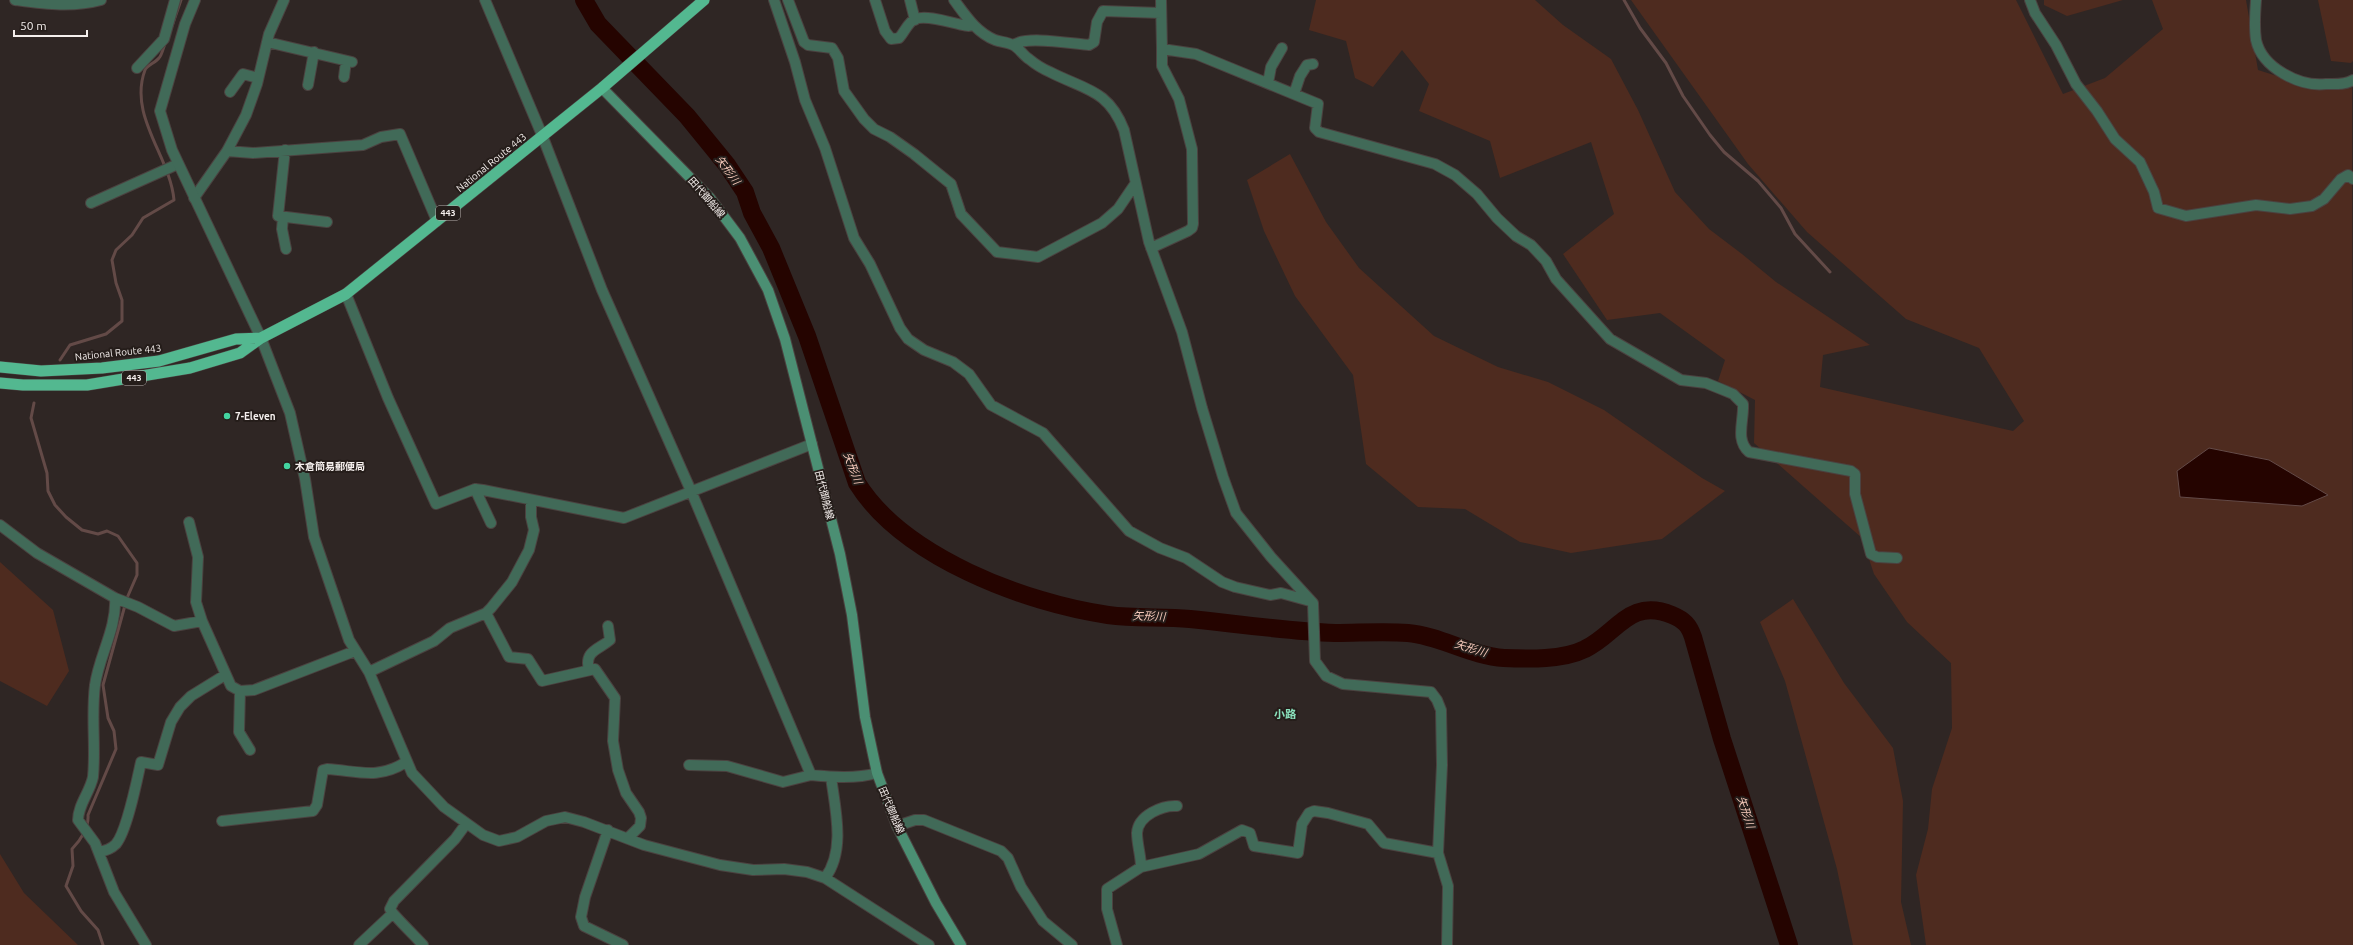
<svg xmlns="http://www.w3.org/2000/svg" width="2353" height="945" font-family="Ubuntu,'Noto Sans JP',sans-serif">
	<rect width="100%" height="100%" fill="#2f2624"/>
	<!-- green -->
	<path fill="#4e2b1f" d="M1316,0H1535L1563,25L1611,59L1638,110L1675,192L1709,229L1742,254L1776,282L1870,345L1823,355L1820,387L2013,431L2024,421L1979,348L1906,319L1807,232L1748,164L1631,0H2016L2063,94L2105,78L2163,29L2152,0H2246L2258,70L2321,90L2352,88L2353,945H1926L1916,875L1928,829L1932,789L1952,728L1951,663L1907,622L1874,574L1862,538L1754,443L1755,400L1718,381L1725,360L1660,313L1607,320L1563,254L1614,214L1591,142L1500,178L1490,141L1419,111L1429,84L1402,50L1373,87L1355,78L1346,41L1309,30Z
		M2044,0H2123L2067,16L2044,5Z
		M2318,0H2353V61L2351,63L2331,61Z
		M1290,154L1326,222L1359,268L1434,336L1498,367L1548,382L1604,410L1702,478L1725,491L1662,539L1571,553L1520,542L1465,509L1418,507L1366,464L1353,375L1295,296L1264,231L1247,180Z
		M0,562L53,610L69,671L47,706L0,681Z
		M1793,599L1844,683L1893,748L1903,801L1901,902L1911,945H1853L1837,869L1785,681L1760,622Z
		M0,854L24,893L78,945H0Z"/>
	<!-- water -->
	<path fill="#250400" stroke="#634a47" d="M2209,448L2269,460L2328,495L2302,506L2180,497L2177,471Z"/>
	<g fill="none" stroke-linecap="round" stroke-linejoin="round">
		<!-- stream -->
		<path stroke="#634a47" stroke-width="3" d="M1624,0L1640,28L1666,63L1683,96L1710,135L1724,152L1758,181L1781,208L1795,234L1830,272
			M172,26L181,0
			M60,360L70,345L106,334L122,321V300L116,283L112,260L116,250L132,235L143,218L174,200C170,156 128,116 145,70C147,65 155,63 159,58C162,55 163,48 165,44
			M34,403L31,418L47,473L48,491L55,505L66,517L82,530L98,534L107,531L118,536L137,563V575L127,598L103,685L108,718L114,731L116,749L88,815C89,827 81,840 72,849L73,866L66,886L81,911L98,930L103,945"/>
		<!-- river -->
		<path stroke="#250400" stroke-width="18" d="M584,0L598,24L687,116L727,165L745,192L752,213L771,248L807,336L857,483C903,557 1025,603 1108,615C1136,619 1163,616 1190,619C1238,624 1286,631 1335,633C1359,633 1384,631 1408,633C1441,636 1471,656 1504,658C1529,659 1563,660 1585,649C1617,634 1629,597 1672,615C1684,620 1689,625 1693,637L1722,739L1789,945"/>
		<!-- minor casing -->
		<g stroke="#4b4240" stroke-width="12">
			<path id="minor" d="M15,0C45,4 72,8 101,0
				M485,0L542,135L602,290L691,491L811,775C832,777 856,779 877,773
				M774,0L795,62L805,100L825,148L854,238L870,264L900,328L908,339L924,350L953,362L969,374L991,405L1043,433L1129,531L1160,548L1186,558L1222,582L1235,587L1270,595L1281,593L1310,601
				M788,0L804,42L808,45L832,48L838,58L844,91L864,119L874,129L890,137L914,154L951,184L961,214L997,252L1038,257L1102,223L1118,209L1135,184
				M875,0L885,31L891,39L899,38C904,33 908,22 915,19C932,13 968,30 972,25
				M910,0L915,20
				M954,0C966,16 976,32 995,40C1001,42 1007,42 1013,45C1019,48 1023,55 1029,59C1035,64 1043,69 1050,72C1085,90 1108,89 1124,130L1149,242L1182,332L1202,408L1223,477L1236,513L1271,557L1313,603L1315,661L1326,676L1343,684L1431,692L1437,700L1441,710L1442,765L1438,853L1448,886L1447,945
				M1161,0L1162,49L1196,54L1318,104L1315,128L1319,132L1435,164L1455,175L1477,194L1497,218L1516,236L1531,245L1546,261L1556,279L1610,339L1681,380L1706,383L1721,389L1733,394L1743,404C1744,421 1735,440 1749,452L1851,471L1855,474V494L1871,554L1877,557L1897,558
				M2030,0L2035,13L2056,45L2076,84L2097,111L2115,139L2140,162L2154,192L2158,208L2186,216L2256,205L2290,209L2312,206L2324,199L2341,179L2348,175L2353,179
				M2256,0C2255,13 2254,27 2256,40C2262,68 2300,87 2326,84C2334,84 2346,85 2353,80
				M267,42L352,62
				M1014,45C1025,35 1074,44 1089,45L1094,42L1097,22L1103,11L1161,13
				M137,68L164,39L175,0
				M344,77L346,61
				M1268,83L1271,67L1282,48
				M308,85L314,52
				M230,92L243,74L258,78
				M1294,94L1300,76L1307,65L1313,64
				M285,150L278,216L327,222
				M227,151L253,153L363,145L381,137L400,134L437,221
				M194,198L227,151L246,115L257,84L269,34L284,0
				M91,203L178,164
				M283,217L282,229L286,249
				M1151,248L1188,231L1192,228L1193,224L1192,149L1179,99L1162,66V49
				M346,294L388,398L436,504L475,489L483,490L624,518L812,444
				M261,338L290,413L305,479L314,537L349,640L369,672L412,773L444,807L483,835L499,841L517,837L546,821L565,817L584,822L644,845L720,865L753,870L784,869L807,872L825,878L929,945
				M475,489L491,523
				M189,522L198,557L196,602L202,621
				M0,525L37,553L115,598L138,607L174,626L202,621L231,686L240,691L254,690L355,651
				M115,598C117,628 99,656 95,685C91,716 96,747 93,777C90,792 78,805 78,820L95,843L114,892L146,945
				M486,613L509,657L528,659L542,681L595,669L615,698L613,741L618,770L626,793L639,812L641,818L640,826L628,838
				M589,670C584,651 598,650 610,640L608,626
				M369,672L434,641L450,628L486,613L491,608L512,582L529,550L534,530L531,517V500
				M240,691L239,732L250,750
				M689,765L727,766L783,782L811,775
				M222,821L313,811L317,805L323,770L327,769C358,771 378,780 406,762
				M897,826L915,820H924L1001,851L1008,858L1021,887L1043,921L1072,945
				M608,830L585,897L581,917L584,926L623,945
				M99,852C105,851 111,849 116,844C127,831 137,780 141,762L158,765L171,722L180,707L191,696L225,675
				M1141,867C1141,856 1137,844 1137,833C1138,815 1163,805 1177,806
				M825,878C846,851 835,808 831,777
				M359,945L392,914
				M423,945C416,937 392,914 390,909L394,901L455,839L466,824
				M1117,945L1107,909V889L1141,867L1199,854L1242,830L1250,833L1254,846L1298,853L1302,824L1309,813L1314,811L1328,813L1368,824L1384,843L1438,853"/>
		</g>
		<!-- tertiary casing -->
		<g stroke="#4b4240" stroke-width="12">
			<path id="tertiary" d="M195,0L185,24L160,111L172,150L261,338"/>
		</g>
		<!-- secondary casing -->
		<g stroke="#4b4240" stroke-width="12">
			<path id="secondary" d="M602,88L710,198L740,238L768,290L785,339L840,554L852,615L865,717L877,773L897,826L936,903L961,945"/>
		</g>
		<!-- trunk casing -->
		<g stroke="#4b4240" stroke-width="12">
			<path id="trunk" d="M0,367L41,371L102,368L159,361L236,339L260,338
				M0,383L23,385H87L190,368L240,353L261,338L346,294L602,88L704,0"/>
		</g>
		<!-- minor -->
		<use href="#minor" stroke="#416a58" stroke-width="10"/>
		<!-- tertiary -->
		<use href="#tertiary" stroke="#416a58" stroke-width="10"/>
		<!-- secondary -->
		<use href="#secondary" stroke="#4b8f73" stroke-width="10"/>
		<!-- trunk -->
		<use href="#trunk" stroke="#53b890" stroke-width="11"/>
	</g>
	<!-- markers -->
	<g fill="#43d4a0" stroke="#251d1a" stroke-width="1.5">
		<circle cx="227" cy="416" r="4"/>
		<circle cx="287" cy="466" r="4"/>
	</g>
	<g text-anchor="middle" stroke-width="4" stroke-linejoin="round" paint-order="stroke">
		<!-- shield labels -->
		<g fill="#251d1a" stroke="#b7b0ae" stroke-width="1">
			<rect x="436" y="206" width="24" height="14" rx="3"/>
			<rect x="122" y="371" width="24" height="14" rx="3"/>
		</g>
		<g font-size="9" font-weight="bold" fill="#f5efed">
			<text x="448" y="216">443</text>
			<text x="134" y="381">443</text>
		</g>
		<!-- street labels -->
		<g font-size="10" fill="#f5efed" stroke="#251d1a">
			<text transform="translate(491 162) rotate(-39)" y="4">National Route 443</text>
			<text transform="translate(707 197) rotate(49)" y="4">田代御船線</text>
			<text transform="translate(118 352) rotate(-6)" y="4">National Route 443</text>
			<text transform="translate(825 495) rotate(76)" y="4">田代御船線</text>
			<text transform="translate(892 810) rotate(67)" y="4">田代御船線</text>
		</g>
		<!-- poi labels -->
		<g font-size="10" font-weight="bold" fill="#f5efed" stroke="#251d1a" text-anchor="start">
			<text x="235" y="420">7-Eleven</text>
			<text x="295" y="470">木倉簡易郵便局</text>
		</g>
		<!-- water labels -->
		<g font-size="11" font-style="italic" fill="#f5c9ba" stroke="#251d1a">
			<text transform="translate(728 170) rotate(53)" y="4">矢形川</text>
			<text transform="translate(853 468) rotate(69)" y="4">矢形川</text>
			<text transform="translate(1149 616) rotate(2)" y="4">矢形川</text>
			<text transform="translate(1471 648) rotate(17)" y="4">矢形川</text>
			<text transform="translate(1746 812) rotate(72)" y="4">矢形川</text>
		</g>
		<!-- neighbourhood labels -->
		<g font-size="11" font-weight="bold" fill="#8ae1bc" stroke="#251d1a">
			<text x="1285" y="718">小路</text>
		</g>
	</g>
	<!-- scale -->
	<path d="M14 30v6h73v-6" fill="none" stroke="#f5efed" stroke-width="2"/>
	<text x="20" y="30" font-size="12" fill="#f5efed" stroke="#251d1a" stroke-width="3" paint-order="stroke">50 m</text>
</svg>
